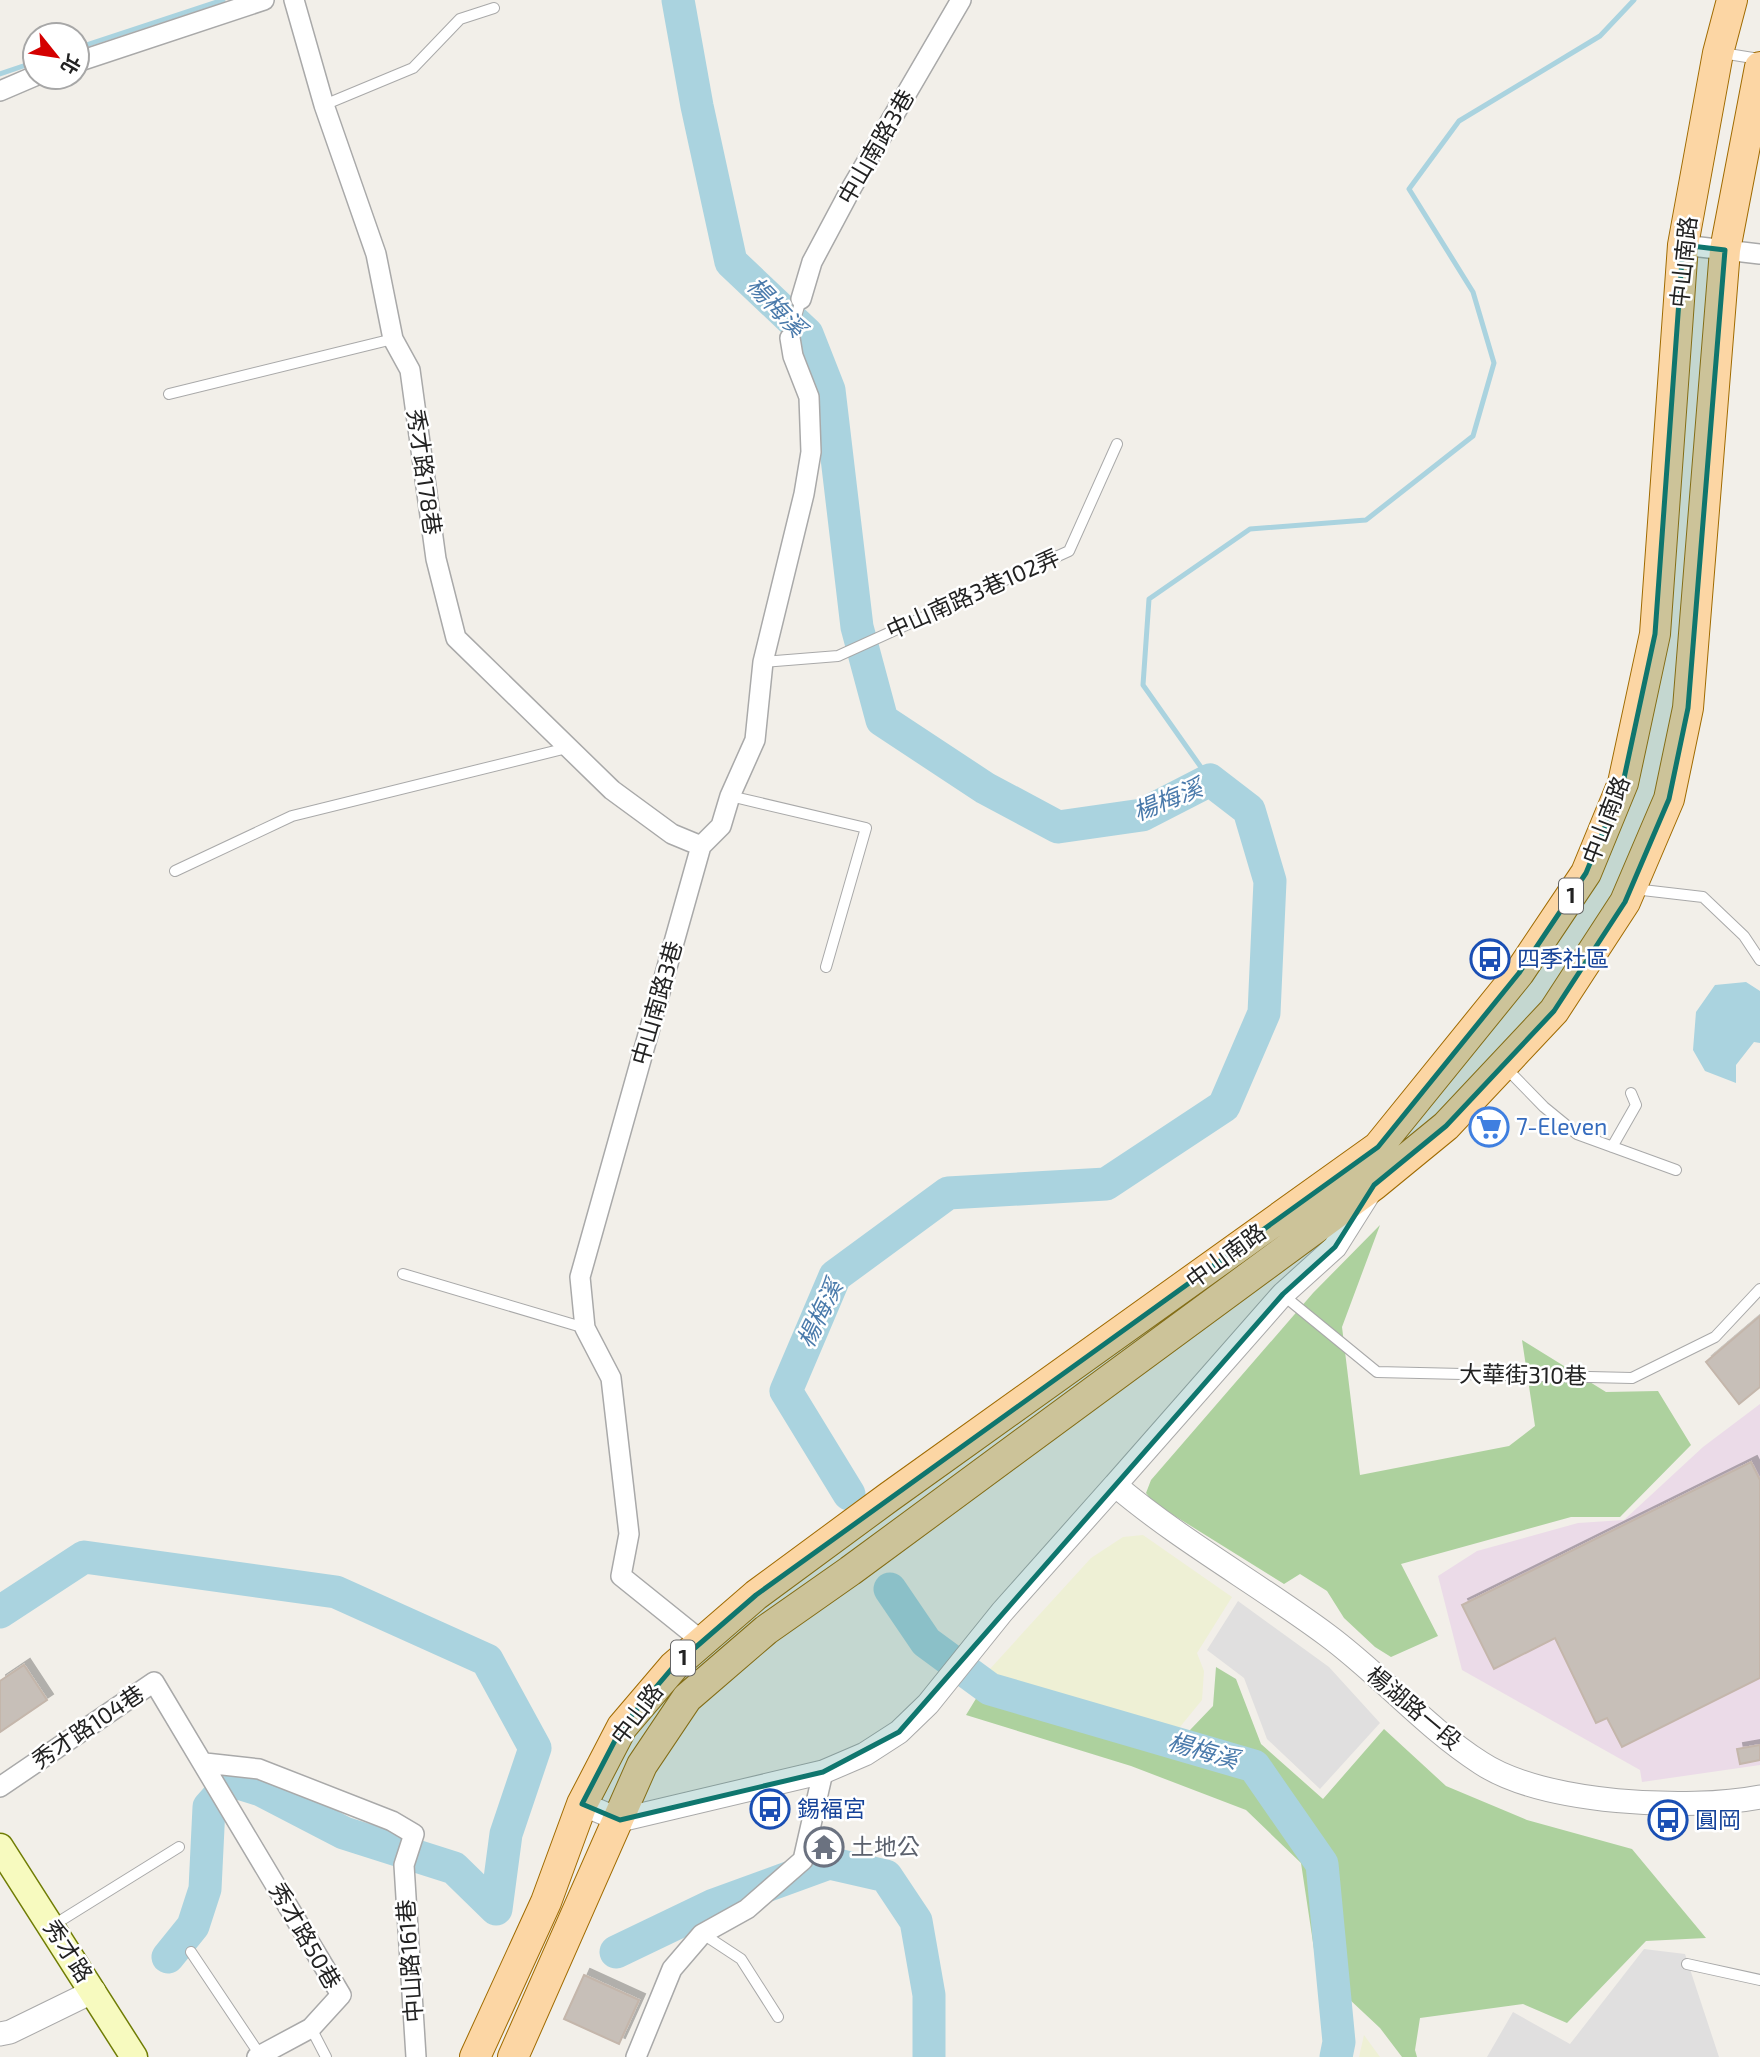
<svg xmlns="http://www.w3.org/2000/svg" width="1760" height="2057" font-family="'Exo 2','Noto Sans TC',sans-serif">
	<defs>
		<filter id="shadow"><feDropShadow dx="6" dy="-6" stdDeviation="0" flood-color="#0004"/></filter>
	</defs>
	<rect width="100%" height="100%" fill="#f2efe9"/>
	<!-- residential -->
	<path fill="#e0dfdf" d="M1238,1601L1329,1667L1380,1723L1320,1789L1267,1739L1244,1678L1207,1650Z
		M1644,1949L1685,1954L1719,2057H1487L1513,2012L1570,2044Z"/>
	<!-- industrial -->
	<path fill="#ebdbe8" d="M1760,1404V1765L1642,1782L1640,1770L1462,1670L1438,1576L1477,1551L1578,1523L1624,1520L1703,1447Z"/>
	<!-- farmland -->
	<path fill="#eef0d5" d="M1143,1535L1232,1597L1197,1653L1204,1671L1202,1700L1175,1733L1064,1700L1004,1680L989,1670L1091,1558L1123,1537Z
		M1364,2035L1380,2057H1359Z"/>
	<!-- forest -->
	<path fill="#add19e" d="M1380,1225L1342,1327L1360,1475L1509,1446L1535,1426L1522,1340L1606,1392L1658,1391L1691,1445L1620,1517H1571L1401,1564L1438,1636L1391,1657L1375,1647L1344,1618L1327,1591L1300,1574L1284,1584L1154,1503L1146,1493L1151,1480L1313,1293Z
		M1216,1667L1236,1679L1261,1744L1323,1799L1384,1729L1446,1786L1527,1820L1632,1849L1706,1938L1646,1941L1567,2023L1523,2004L1420,2018L1415,2050L1417,2057H1402L1380,2028L1317,1969L1301,1863L1246,1810L1131,1766L966,1715L977,1697L1168,1753L1213,1706Z"/>
	<!-- water -->
	<path fill="#aad3df" d="M1746,982L1760,991V1043L1754,1042L1736,1065V1083L1705,1071L1693,1050L1696,1012L1715,985Z
		M1334,1992L1353,2026L1348,2057H1322Z"/>
	<g fill="none" stroke-linecap="round" stroke-linejoin="round">
		<!-- stream -->
		<path stroke="#aad3df" stroke-width="5" d="M77,48L223,0
			M0,74L35,62
			M1210,780L1143,685L1149,599L1250,529L1366,520L1473,436L1494,363L1473,292L1409,189L1459,121L1600,36L1634,0"/>
		<!-- river -->
		<path stroke="#aad3df" stroke-width="33" d="M678,0L697,106L731,262L807,334L829,390L857,627L882,720L985,788L1058,827L1142,815L1210,780L1249,810L1270,881L1264,1013L1224,1106L1106,1184L948,1193L835,1276L786,1391L849,1494
			M890,1589L926,1642L990,1689L1254,1766L1322,1864L1339,2042L1336,2057
			M0,1612L84,1557L336,1592L487,1660L535,1748L506,1834L496,1909
			M616,1952L714,1905L829,1863L886,1876L916,1921L929,1995V2057
			M168,1957L193,1926L205,1889L209,1807L232,1781L261,1790L344,1833L454,1868L496,1909"/>
	</g>
	<!-- building -->
	<path fill="#c7bfb8" stroke="#c4b6ab" stroke-width="2" filter="url(#shadow)" d="M1760,1316V1387L1739,1404L1706,1362Z
		M1751,1462L1760,1480V1678L1622,1747L1607,1718L1596,1723L1555,1638L1494,1669L1462,1605Z
		M24,1665L47,1700L0,1732V1681Z
		M1760,1745V1760L1740,1764L1737,1749Z
		M584,1975L639,2000L619,2044L564,2019Z"/>
	<g fill="none" stroke-linecap="round" stroke-linejoin="round">
		<!-- service casing -->
		<g stroke="#a9a9a9" stroke-width="12">
			<path id="service" d="M1722,53L1759,59
				M324,105L413,68L460,19L494,8
				M790,338L801,299
				M169,394L393,339
				M763,662L838,656L1069,551L1117,444
				M730,796L866,828L826,967
				M175,871L292,816L571,747
				M1634,889L1703,897L1744,936L1760,960
				M1506,1068L1544,1107L1577,1134L1676,1170
				M1612,1147L1636,1105L1631,1093
				M403,1274L585,1328
				M1283,1295L1377,1372L1632,1378L1715,1337L1760,1289
				M52,1926L179,1847
				M703,1934L741,1959L778,2017
				M191,1952L260,2055
				M1687,1964L1760,1980
				M311,2028L326,2057"/>
		</g>
		<!-- minor casing -->
		<g stroke="#a9a9a9" stroke-width="22">
			<path id="minor" d="M294,0L324,105L376,254L393,339L410,370L436,559L456,638L612,790L672,834L701,846
				M77,62L264,0
				M0,91L35,76
				M1683,245L1760,254
				M801,299L812,262L852,187L961,0
				M703,1642L621,1576L629,1534L611,1378L585,1328L580,1277L701,846L721,826L730,796L755,740L763,662L804,494L811,452L809,397L793,356L790,338
				M205,1763L259,1769L392,1821L414,1834L404,1865L416,2057
				M0,1787L154,1682L341,1995L311,2028L257,2057
				M636,2057L672,1969L702,1934L747,1909L803,1860L823,1772"/>
		</g>
		<!-- tertiary casing -->
		<g stroke="#a9a9a9" stroke-width="25">
			<path id="tertiary" d="M1115,1485L1283,1294L1335,1247L1369,1193
				M582,1804L620,1820L823,1772L865,1754L899,1732L928,1704L1002,1612L1115,1485C1181,1541 1257,1583 1327,1635C1380,1674 1425,1727 1481,1763C1543,1804 1689,1811 1760,1797
				M0,2034L10,2032L94,1991"/>
		</g>
		<!-- secondary casing -->
		<g stroke="#707d05" stroke-width="29">
			<path id="secondary" d="M0,1847L134,2057"/>
		</g>
		<!-- primary casing -->
		<g stroke="#a06b00" stroke-width="32">
			<path id="primary" d="M475,2057L546,1902L582,1804L622,1727L674,1666L756,1595L889,1497L1378,1147L1519,973L1586,873L1623,783L1655,634L1683,245L1718,53L1732,0
				M513,2057L642,1765L687,1698L766,1630L850,1571L1374,1185L1446,1126L1554,1011L1625,902L1669,799L1688,708L1725,250L1760,67"/>
		</g>
		<!-- service -->
		<use href="#service" stroke="#fff" stroke-width="10"/>
		<!-- minor -->
		<use href="#minor" stroke="#fff" stroke-width="19"/>
		<!-- tertiary -->
		<use href="#tertiary" stroke="#fff" stroke-width="23"/>
		<!-- secondary -->
		<use href="#secondary" stroke="#f7fabf" stroke-width="26"/>
		<!-- primary -->
		<use href="#primary" stroke="#fcd6a4" stroke-width="30"/>
	</g>
	<!-- marked area -->
	<path fill="#0f766e" fill-opacity="0.2" stroke="#0f766e" stroke-width="5" stroke-linejoin="round" d="M1683,245L1725,250L1688,708L1669,799L1625,902L1554,1011L1446,1126L1374,1185L1335,1247L1283,1294L899,1732L823,1772L620,1820L582,1804L622,1727L674,1666L756,1595L1378,1147L1519,973L1586,873L1623,783L1655,634Z"/>
	<!-- icons -->
	<defs>
		<g id="bus-ring" transform="scale(2.0125)"><circle r="9.5" fill="#fff" stroke="#1a4fb4" stroke-width="1.5"/><path d="M-5-6H5V4H4V6H2V4H-2V6H-4V4H-5ZM-3.5-4V0h7V-4ZM-3.5 1.2v1.5H-2V1.2ZM2 1.2v1.5H3.5V1.2Z" fill="#1a4fb4"/></g>
		<g id="supermarket-ring" transform="scale(2.0125)"><circle r="9.5" fill="#fff" stroke="#3f7fe0" stroke-width="1.5"/><path d="M-6-5.5h2.5l.6 2H6L4.5 2H-2.5L-4.4-4H-6ZM-1.5 3.2a1.3 1.3 0 1 0 .1 0ZM3 3.2a1.3 1.3 0 1 0 .1 0Z" fill="#3f7fe0"/></g>
		<g id="temple-ring" transform="scale(2.0125)"><circle r="9.5" fill="#fff" stroke="#6b7280" stroke-width="1.5"/><path d="M0-6L5-2H3V0L6.5 2.5H4V6H1.5V3h-3V6H-4V2.5H-6.5L-3 0V-2H-5Z" fill="#6b7280"/></g>
	</defs>
	<g fill-rule="evenodd">
		<use href="#bus-ring" x="1490" y="959"/>
		<use href="#supermarket-ring" x="1489" y="1127"/>
		<use href="#bus-ring" x="770" y="1809"/>
		<use href="#bus-ring" x="1668" y="1820"/>
		<use href="#temple-ring" x="824" y="1847"/>
	</g>
	<g text-anchor="middle" stroke-width="5" stroke-linejoin="round" paint-order="stroke">
		<!-- shield labels -->
		<g fill="#fff" stroke="#646464" stroke-width="2">
			<rect x="1559" y="878.5" width="24" height="35" rx="5"/>
			<rect x="671" y="1640.5" width="24" height="35" rx="5"/>
		</g>
		<g font-size="21" font-weight="bold" fill="#222">
			<text x="1571" y="903">1</text>
			<text x="683" y="1665">1</text>
		</g>
		<!-- street labels -->
		<g font-size="23" fill="#222" stroke="#fff">
			<text transform="translate(876 147) rotate(-60)" y="8">中山南路3巷</text>
			<text transform="translate(1684 262) rotate(-84)" y="8">中山南路</text>
			<text transform="translate(424 472) rotate(82)" y="8">秀才路178巷</text>
			<text transform="translate(973 594) rotate(-24)" y="8">中山南路3巷102弄</text>
			<text transform="translate(1606 820) rotate(-69)" y="8">中山南路</text>
			<text transform="translate(657 1003) rotate(-74)" y="8">中山南路3巷</text>
			<text transform="translate(1226 1256) rotate(-36)" y="8">中山南路</text>
			<text transform="translate(1523 1375) rotate(1)" y="8">大華街310巷</text>
			<text transform="translate(1414 1708) rotate(40)" y="8">楊湖路一段</text>
			<text transform="translate(637 1714) rotate(-53)" y="8">中山路</text>
			<text transform="translate(88 1727) rotate(-34)" y="8">秀才路104巷</text>
			<text transform="translate(305 1936) rotate(60)" y="8">秀才路50巷</text>
			<text transform="translate(68 1951) rotate(57)" y="8">秀才路</text>
			<text transform="translate(410 1961) rotate(-94)" y="8">中山路161巷</text>
		</g>
		<!-- transit labels -->
		<g font-size="23" fill="#164399" stroke="#fff" text-anchor="start">
			<text x="1517" y="967">四季社區</text>
			<text x="797" y="1817">錫褔宮</text>
			<text x="1695" y="1828">圓岡</text>
		</g>
		<!-- shop labels -->
		<g font-size="23" fill="#366cbe" stroke="#fff" text-anchor="start">
			<text x="1516" y="1135">7-Eleven</text>
		</g>
		<!-- worship labels -->
		<g font-size="23" fill="#5b616d" stroke="#fff" text-anchor="start">
			<text x="851" y="1855">土地公</text>
		</g>
		<!-- water labels -->
		<g font-size="24" font-style="italic" fill="#4a7aab" stroke="#fff">
			<text transform="translate(776 307) rotate(46)" y="8">楊梅溪</text>
			<text transform="translate(1168 800) rotate(-22)" y="8">楊梅溪</text>
			<text transform="translate(820 1314) rotate(-64)" y="8">楊梅溪</text>
			<text transform="translate(1203 1751) rotate(16)" y="8">楊梅溪</text>
		</g>
	</g>
	<!-- north arrow -->
	<g transform="translate(56 56) rotate(120)"><circle r="33" fill="#ffffff" stroke="#a7a7a7" stroke-width="2"/>
	<path d="M0-5L12 26L0 18L-12 26Z" fill="#d40000"/>
	<text y="-10" font-size="19" font-weight="bold" text-anchor="middle" fill="#222222">北</text>
	</g>
</svg>
